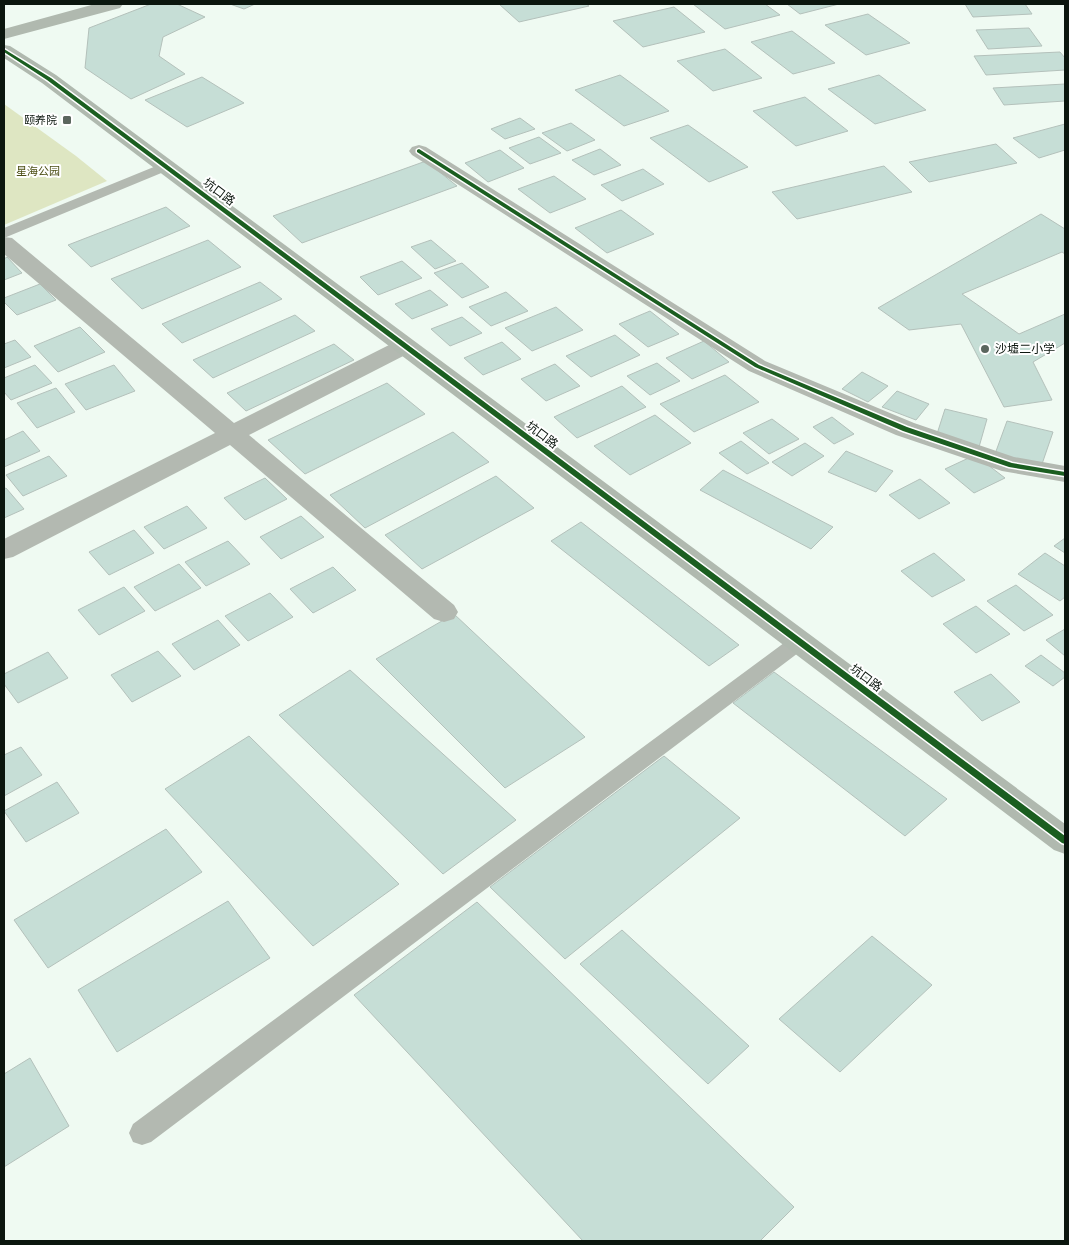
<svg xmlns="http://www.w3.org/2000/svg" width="1069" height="1245" font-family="'PT Sans','Noto Sans SC',sans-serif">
	<rect width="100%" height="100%" fill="#effaf2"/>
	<!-- green -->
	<path fill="#dee6c2" d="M4,104L76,156L107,181L4,225Z"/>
	<!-- building -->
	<path fill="#c6ded6" stroke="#b4c1bb" d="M151,4H177L205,17L163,37L159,56L185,74L131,99L85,68L89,28Z
		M230,4H255L244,9Z
		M499,4H586L589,6L519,22Z
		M693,4H765L780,15L725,29Z
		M787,4H839L800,14Z
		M965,4H1025L1032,14L973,17Z
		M674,7L705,32L643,47L613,21Z
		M868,14L910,43L866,55L825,25Z
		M1029,28L1042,46L988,49L976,30Z
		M792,31L835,63L793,74L751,42Z
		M725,49L762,78L713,91L677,61Z
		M1060,52L1065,58V70L986,75L974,56Z
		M620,75L669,111L624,126L575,90Z
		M879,75L926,110L875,124L828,89Z
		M202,77L244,103L187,127L145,100Z
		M1065,84V101L1004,105L993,88Z
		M805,97L848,131L796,146L753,111Z
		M520,118L535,129L505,139L491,129Z
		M571,123L595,140L567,151L542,133Z
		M1065,124V150L1039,158L1013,138Z
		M688,125L748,167L709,182L650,138Z
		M539,137L561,153L530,164L509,148Z
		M996,144L1017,163L929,182L909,162Z
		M600,149L621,165L594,175L572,160Z
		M500,150L524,168L488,182L465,163Z
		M426,161L457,186L302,243L273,216Z
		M884,166L912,192L797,219L772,192Z
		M643,169L664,184L622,201L601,185Z
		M554,176L586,199L550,213L518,189Z
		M166,207L190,226L91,267L68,245Z
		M621,210L654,234L607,253L575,228Z
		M1041,214L1065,229V254L1062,252L962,294L1019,334L1065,314V343L1033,362L1052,400L1004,407L961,324L909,330L878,308Z
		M208,240L241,267L142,309L111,279Z
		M431,240L456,261L435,269L411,247Z
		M7,257L22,273L4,280V259Z
		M402,261L422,278L378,295L360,277Z
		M462,263L489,287L462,298L434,273Z
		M260,282L282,299L182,343L162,324Z
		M40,284L56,300L17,315L4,302V298Z
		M430,290L448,305L412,319L395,304Z
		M506,292L528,311L491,326L469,307Z
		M556,307L583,330L532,351L505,328Z
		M650,311L679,334L648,347L619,324Z
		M295,315L315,331L213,378L193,360Z
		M462,317L482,333L450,346L431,329Z
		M80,327L105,352L58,372L34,346Z
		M615,335L640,355L591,377L566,356Z
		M15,340L31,357L4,368V344Z
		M704,341L729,362L692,379L666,358Z
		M502,342L521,359L483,375L464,358Z
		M334,344L354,360L246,411L227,393Z
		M657,363L680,381L650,395L627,376Z
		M555,364L580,386L546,401L521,379Z
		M35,365L52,383L11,400L4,392V378Z
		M114,365L135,391L86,410L65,384Z
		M862,372L888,386L868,402L842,389Z
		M725,375L759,402L694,432L660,404Z
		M387,383L425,414L305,474L268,440Z
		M622,386L646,407L577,438L554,417Z
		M56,388L75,412L37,428L17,403Z
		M897,391L929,404L916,420L882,407Z
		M945,409L987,419L979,447L936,437Z
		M655,415L691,443L630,475L594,446Z
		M832,417L854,434L834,444L813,427Z
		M772,419L799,439L769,454L743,433Z
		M1007,421L1053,432L1041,467L995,454Z
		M23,431L40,451L4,467V440Z
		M453,432L489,462L365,528L330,495Z
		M741,441L769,463L747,474L719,453Z
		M805,443L824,456L792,476L772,462Z
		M846,451L893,471L876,492L828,472Z
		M975,455L1005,478L974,493L945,469Z
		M49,456L67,476L23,496L6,475Z
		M723,470L833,527L811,549L700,490Z
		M496,476L534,508L422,569L385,535Z
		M265,478L287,499L245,520L224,498Z
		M920,479L950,503L919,519L889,495Z
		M6,488L24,509L4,518V489Z
		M187,506L207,528L164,549L144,527Z
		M301,516L324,537L281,559L260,537Z
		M581,522L739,645L709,666L551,541Z
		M134,530L154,553L109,575L89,552Z
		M1065,538V553L1054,546Z
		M228,541L250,564L206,586L185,562Z
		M934,553L965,580L932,597L901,571Z
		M1045,553L1065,566V597L1060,601L1018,574Z
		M179,564L201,588L155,611L134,587Z
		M333,567L356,590L313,613L290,589Z
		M1016,585L1053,615L1024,631L987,601Z
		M124,587L145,611L99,635L78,610Z
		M270,593L293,617L248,641L225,616Z
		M976,606L1010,634L976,653L943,624Z
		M454,614L585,737L505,788L376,659Z
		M218,620L240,645L194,670L172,644Z
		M1065,629V656L1046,640Z
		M158,651L181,676L132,702L111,675Z
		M48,652L68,678L18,703L4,684V674Z
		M1041,655L1065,673V677L1053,686L1025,666Z
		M350,670L516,820L443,874L279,715Z
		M774,672L947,799L905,836L733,703Z
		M991,674L1020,702L982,721L954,692Z
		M249,736L399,884L313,946L165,789Z
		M21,747L42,775L4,796V755Z
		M664,756L740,818L565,959L490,887Z
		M57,782L79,813L26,842L4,811Z
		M166,829L202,872L48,968L14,920Z
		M228,901L270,958L117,1052L78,990Z
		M477,902L794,1207L760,1241H583L354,995Z
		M622,930L749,1046L708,1084L580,964Z
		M872,936L932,985L840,1072L779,1019Z
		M30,1058L69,1126L4,1167V1074Z"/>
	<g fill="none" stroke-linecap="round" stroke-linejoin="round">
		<!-- lane -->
		<path fill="#b3b9b1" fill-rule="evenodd" d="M166,162L171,163L173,166L171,169L4,238V228Z
			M799,635L806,637L809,642L806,647L151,1142L142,1145L133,1142L129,1133L133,1124L792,637Z"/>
		<!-- street -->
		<path fill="#b3b9b1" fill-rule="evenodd" d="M419,145L426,147L765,361L914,423L1014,457L1065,466V482L1002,471L896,435L749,371L412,155L409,151L412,147Z
			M4,237L12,238L234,423L397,341L405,339L413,341L416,346L413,351L249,435L454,605L458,612L454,619L444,622L434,619L230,445L13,557L4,559V539L215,433L4,254Z"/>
		<!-- secondary -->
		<path fill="#b0b9af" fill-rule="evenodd" d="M95,4H123L120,8L4,39V29Z
			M4,45L10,46L56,75L1065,824V854L1054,850L42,83L4,58Z"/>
		<!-- cycleway casing -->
		<g stroke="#fff" stroke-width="3">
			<path id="cycleway" d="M4,49L51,78L1065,836V844L1062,843L47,80L4,52Z
				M419,149L759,365L907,427L1012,463L1065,472V476L1009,467L903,431L755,367L417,152V150Z"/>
		</g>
		<!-- cycleway -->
		<use href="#cycleway" fill="#1b5e20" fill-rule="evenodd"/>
	</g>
	<!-- markers -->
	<g fill="#5b665e" stroke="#fff" stroke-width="2">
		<rect x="62" y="115" width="10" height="10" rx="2.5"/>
		<circle cx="985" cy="349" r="5"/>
	</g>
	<g text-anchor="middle" stroke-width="4" stroke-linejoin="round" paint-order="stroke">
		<!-- far-poi labels -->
		<g font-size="11" fill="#0b160e" stroke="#fff" text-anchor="end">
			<text x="57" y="124">颐养院</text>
		</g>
		<!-- far-park labels -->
		<g font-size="11" fill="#4d4f16" stroke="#fff">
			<text x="38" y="175">星海公园</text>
		</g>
		<!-- street labels -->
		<g font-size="12" fill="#0b160e" stroke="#fff">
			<text transform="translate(219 192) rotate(37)" y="4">坑口路</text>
			<text transform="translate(542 435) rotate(37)" y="4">坑口路</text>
			<text transform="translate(866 678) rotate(37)" y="4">坑口路</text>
		</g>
		<!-- poi labels -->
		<g font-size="12" fill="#0b160e" stroke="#fff" text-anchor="start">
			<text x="995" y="353">沙墟二小学</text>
		</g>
	</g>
	<!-- border -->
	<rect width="1069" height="1245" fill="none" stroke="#0b160e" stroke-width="10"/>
</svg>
